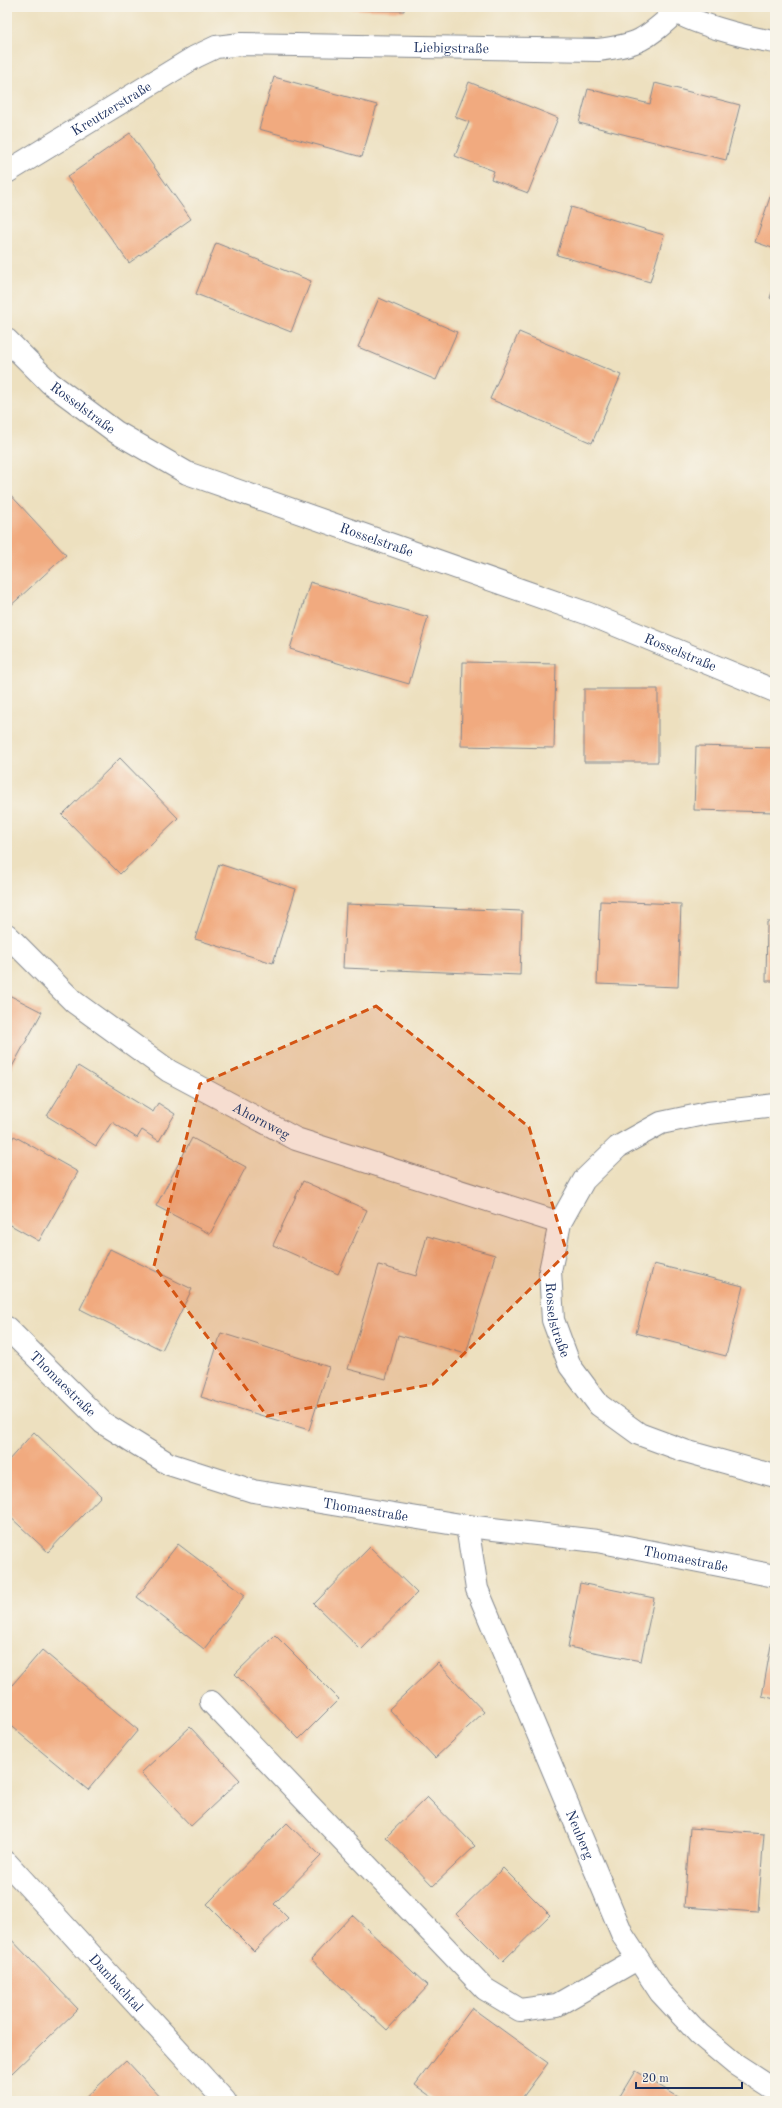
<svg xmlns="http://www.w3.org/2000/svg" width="782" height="2108" font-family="'Old Standard TT',serif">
	<rect width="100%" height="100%" fill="#f7f3e8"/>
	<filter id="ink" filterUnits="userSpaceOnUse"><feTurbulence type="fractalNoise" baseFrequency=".025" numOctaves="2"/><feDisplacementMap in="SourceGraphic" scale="8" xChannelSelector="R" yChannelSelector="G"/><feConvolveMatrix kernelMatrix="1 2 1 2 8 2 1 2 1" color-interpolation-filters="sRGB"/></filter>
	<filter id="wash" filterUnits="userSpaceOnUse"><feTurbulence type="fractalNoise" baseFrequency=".012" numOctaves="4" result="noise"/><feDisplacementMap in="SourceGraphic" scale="16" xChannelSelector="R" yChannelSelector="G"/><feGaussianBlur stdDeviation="0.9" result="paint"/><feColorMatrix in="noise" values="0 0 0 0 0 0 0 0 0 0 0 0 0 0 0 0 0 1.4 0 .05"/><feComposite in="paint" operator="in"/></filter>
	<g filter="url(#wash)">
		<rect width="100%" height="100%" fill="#ede0bf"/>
		<g id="blocks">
			<!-- building -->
			<path fill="#f1aa7f" d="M344,7H404V11L344,9Z
				M274,77L377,105L362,157L259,129Z
				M469,82L558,118L528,193L491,179L494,171L455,156L469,122L455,117Z
				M655,83L740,105L726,160L579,123L588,89L650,104Z
				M130,133L191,219L129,263L67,177Z
				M770,197L775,199V249L755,242Z
				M571,207L664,235L650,282L557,255Z
				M216,243L311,281L291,332L196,294Z
				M775,284V300L770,298Z
				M379,298L457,332L436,380L358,347Z
				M519,332L621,375L592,443L490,399Z
				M7,491L66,555L7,609Z
				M310,582L428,617L409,684L290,649Z
				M463,662L556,664L554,748L461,746Z
				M584,689H658V762H584Z
				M696,746L775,748V812L694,810Z
				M120,758L178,818L120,874L62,815Z
				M219,864L296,889L273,963L195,939Z
				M600,901L681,904L678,987L597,984Z
				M346,904L522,911L520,975L343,968Z
				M767,922H775V981H766Z
				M7,994L42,1012L7,1076Z
				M78,1066L153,1112L158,1103L175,1114L159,1141L142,1130L137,1138L112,1122L96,1146L47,1116Z
				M14,1136L78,1172L39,1241L7,1223V1148Z
				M192,1138L246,1167L210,1234L156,1206Z
				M303,1181L367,1210L338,1274L273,1245Z
				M427,1236L495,1255L466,1354L398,1335L386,1379L348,1369L379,1265L416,1276Z
				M110,1249L192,1289L162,1350L80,1309Z
				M654,1264L743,1286L726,1356L636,1333Z
				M221,1333L329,1367L309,1430L201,1397Z
				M34,1432L101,1496L48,1552L7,1514V1462Z
				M178,1544L245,1595L204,1649L137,1597Z
				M370,1547L417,1593L361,1650L314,1604Z
				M580,1583L654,1598L641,1661L568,1647Z
				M774,1628H775V1699L762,1696Z
				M275,1635L339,1699L299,1739L235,1674Z
				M42,1650L138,1730L88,1790L7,1723V1691Z
				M438,1663L484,1712L435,1758L389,1709Z
				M190,1727L240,1780L191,1826L141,1773Z
				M427,1797L475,1846L433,1886L386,1837Z
				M287,1823L321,1856L274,1904L288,1918L254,1951L207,1904Z
				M690,1828L764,1834L758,1912L684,1907Z
				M503,1868L550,1915L503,1961L456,1914Z
				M352,1915L428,1986L387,2030L311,1959Z
				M7,1935L78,2009L12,2073L7,2068Z
				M472,2008L548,2063L520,2101H437L415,2085Z
				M126,2060L164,2101H82Z
				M635,2071L685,2101H617Z"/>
		</g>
	</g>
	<g filter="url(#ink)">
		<use href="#blocks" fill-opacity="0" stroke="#84888e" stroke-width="1"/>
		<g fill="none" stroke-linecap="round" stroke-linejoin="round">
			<!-- minor casing -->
			<g stroke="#84888e" stroke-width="24">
				<g id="minor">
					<path d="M668,7C689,23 748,38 775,42"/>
					<path id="s1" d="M7,172L195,57L216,47L241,44L598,50C638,45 645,40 675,13"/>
					<path id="s2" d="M7,340L50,383L116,432L187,473L589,614L775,691"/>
					<path id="s3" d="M7,935L74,1002L169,1071L296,1139L560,1223"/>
					<path id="s4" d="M775,1105L708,1113L661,1123L618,1147L584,1180L560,1223L550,1271L553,1320L570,1366L599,1405L639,1434L685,1451L775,1476"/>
					<path id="s5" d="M7,1328L103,1423L169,1464L253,1491L467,1526L597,1541L775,1576"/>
					<path id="s6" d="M467,1526L477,1589L623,1936L660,1992L699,2034L735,2064L775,2090"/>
					<path d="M211,1702L485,1989L520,2010L557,2005L637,1959"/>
					<path id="s7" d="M7,1863L225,2101"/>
				</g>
			</g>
			<!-- minor -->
			<use href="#minor" stroke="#fff" stroke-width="22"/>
		</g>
	</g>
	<!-- marked area -->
	<path fill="#d45514" fill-opacity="0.2" stroke="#d45514" stroke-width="3" stroke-dasharray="8 5" stroke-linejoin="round" d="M376,1006L529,1127L567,1253L433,1384L267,1416L154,1266L200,1084Z"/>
	<g text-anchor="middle" stroke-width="3" stroke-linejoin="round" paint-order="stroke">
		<!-- street labels -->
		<g font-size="14" fill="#1b2f5e" stroke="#f7f3e8">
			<text dy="5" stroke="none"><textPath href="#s1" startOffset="479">Liebigstraße</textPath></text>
			<text dy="5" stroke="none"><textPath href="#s1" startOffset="122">Kreutzerstraße</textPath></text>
			<text dy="5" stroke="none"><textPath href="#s2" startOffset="102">Rosselstraße</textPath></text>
			<text dy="5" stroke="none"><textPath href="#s2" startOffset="426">Rosselstraße</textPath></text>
			<text dy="5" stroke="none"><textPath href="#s2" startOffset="750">Rosselstraße</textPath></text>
			<text dy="5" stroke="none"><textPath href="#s3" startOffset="317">Ahornweg</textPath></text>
			<text dy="5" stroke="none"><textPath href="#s4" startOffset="360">Rosselstraße</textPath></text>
			<text dy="5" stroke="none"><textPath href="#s5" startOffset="79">Thomaestraße</textPath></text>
			<text dy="5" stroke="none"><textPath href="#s5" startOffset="415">Thomaestraße</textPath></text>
			<text dy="5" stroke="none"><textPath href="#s5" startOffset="739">Thomaestraße</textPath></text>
			<text dy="5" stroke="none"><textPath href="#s6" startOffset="330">Neuberg</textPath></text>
			<text dy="5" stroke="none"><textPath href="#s7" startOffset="162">Dambachtal</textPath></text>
		</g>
	</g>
	<!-- margin -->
	<rect width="782" height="2108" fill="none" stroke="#f7f3e8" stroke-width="24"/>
	<!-- scale -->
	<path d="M636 2082v6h106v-6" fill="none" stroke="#1b2f5e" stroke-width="2"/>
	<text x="642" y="2082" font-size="12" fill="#1b2f5e" stroke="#f7f3e8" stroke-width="3" paint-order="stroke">20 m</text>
</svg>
